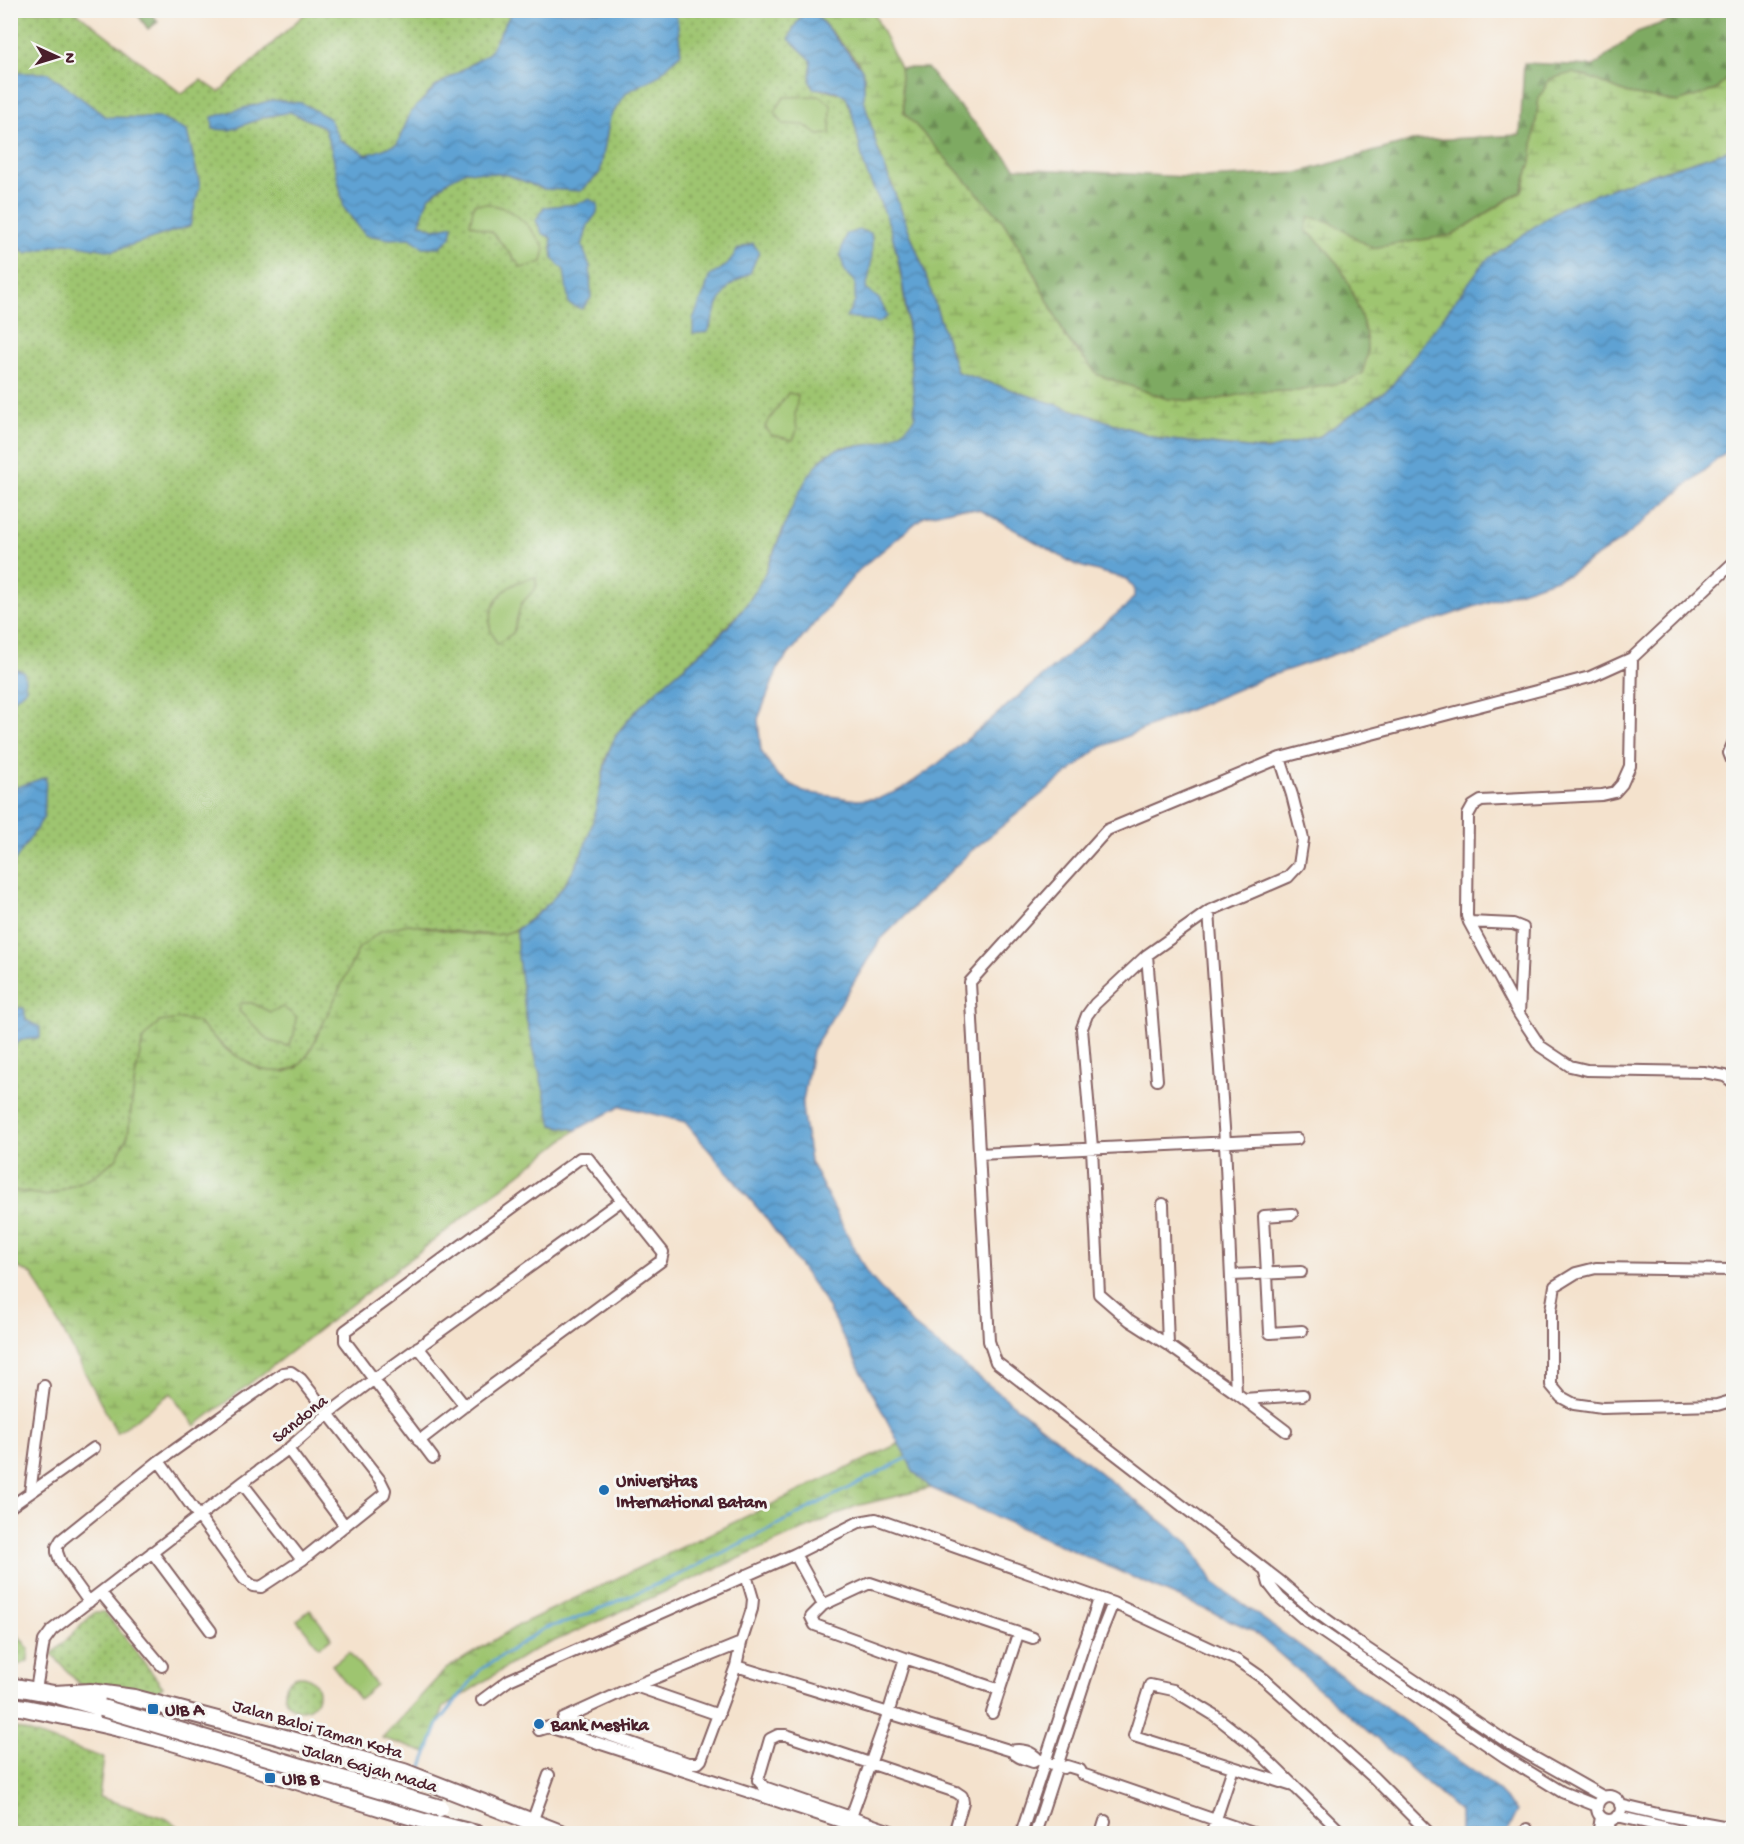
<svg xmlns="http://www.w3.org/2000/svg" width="1744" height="1844" font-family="'Gochi Hand',sans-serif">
	<defs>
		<pattern id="grass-dots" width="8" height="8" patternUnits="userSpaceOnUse" patternTransform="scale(1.5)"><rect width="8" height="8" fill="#9ec570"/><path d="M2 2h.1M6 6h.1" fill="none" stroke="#839f5c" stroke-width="1.8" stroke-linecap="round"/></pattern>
		<pattern id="forest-firs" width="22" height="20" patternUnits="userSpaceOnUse" patternTransform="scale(1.5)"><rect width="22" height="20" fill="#7eaa62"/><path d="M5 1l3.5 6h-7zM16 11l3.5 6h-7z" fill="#698a51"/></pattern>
		<pattern id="wetland-marsh" width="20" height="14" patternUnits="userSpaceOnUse" patternTransform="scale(1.5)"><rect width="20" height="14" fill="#9ec570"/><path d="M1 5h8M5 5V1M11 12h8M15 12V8" fill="none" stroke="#839f5c"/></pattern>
		<pattern id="water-waves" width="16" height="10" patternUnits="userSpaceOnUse" patternTransform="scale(1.5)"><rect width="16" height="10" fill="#5ea2d3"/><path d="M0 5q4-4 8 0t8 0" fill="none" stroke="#5083ab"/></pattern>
	</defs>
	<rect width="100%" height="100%" fill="#f6f6f2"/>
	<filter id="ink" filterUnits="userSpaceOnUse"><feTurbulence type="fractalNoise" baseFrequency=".0167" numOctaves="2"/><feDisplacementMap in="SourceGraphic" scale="12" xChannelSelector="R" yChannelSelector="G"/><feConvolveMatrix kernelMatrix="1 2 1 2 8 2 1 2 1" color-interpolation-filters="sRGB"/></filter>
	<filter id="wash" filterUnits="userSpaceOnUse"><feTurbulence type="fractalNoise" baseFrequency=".008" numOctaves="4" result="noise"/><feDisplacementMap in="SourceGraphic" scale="24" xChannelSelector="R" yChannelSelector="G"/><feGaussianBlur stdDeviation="1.35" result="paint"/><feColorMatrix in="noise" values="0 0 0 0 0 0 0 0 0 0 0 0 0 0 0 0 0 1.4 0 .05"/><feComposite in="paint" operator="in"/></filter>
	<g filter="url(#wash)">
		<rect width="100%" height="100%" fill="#f4e2cd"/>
		<!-- grass -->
		<path fill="url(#grass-dots)" stroke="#74724e" stroke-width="1.5" d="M10,11H75L182,94L201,80L219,92L308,11H804L793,29L811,60V85C821,93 836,88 846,97C856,119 858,145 865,168C872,189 885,208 891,231C907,288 910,357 915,416C902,444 868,446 841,447L786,522L761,582L746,606L716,638L633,714L618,732L612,743L606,758L594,822L586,847L571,876L553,900L522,926L507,934L494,935L466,933L408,924L359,948L309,1054C305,1058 301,1065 296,1067C263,1087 219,1043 197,1022L143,1039L135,1078L128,1135L116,1159L94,1176L47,1196L10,1190Z
			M95,1612H105L163,1687L148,1698L80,1685L52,1654Z
			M11,1626L29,1649L28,1661L11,1668Z
			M284 1693a17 17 0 1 1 34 0a17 17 0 1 1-34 0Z
			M10,1726L104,1758L99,1797L167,1819L187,1833H20L11,1822Z"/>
		<!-- forest -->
		<path fill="url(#forest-firs)" stroke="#646446" stroke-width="1.5" d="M135,11H150L158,22L148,29Z
			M1695,11H1733V72L1716,90L1678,102L1628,94L1588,77L1539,98L1531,163L1521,191L1453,235L1372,248L1355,238L1306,230C1318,240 1329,251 1338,264C1351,284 1370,332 1367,356C1366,362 1364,368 1362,374L1345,382L1298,391L1254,392L1205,402L1167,399L1098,375L1066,337L1031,267L1002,220L904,113L900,68H927L949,95L1016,168L1204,178L1297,173L1412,141L1520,135L1524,63L1594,66L1637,32L1694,12Z"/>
		<!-- wetland -->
		<path fill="url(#wetland-marsh)" stroke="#74724e" stroke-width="1.5" d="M813,11H873L900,68L904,113L1002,220L1031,267L1066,338L1098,375L1167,399L1205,402L1254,392L1298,391L1345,382L1362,374C1364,368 1366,362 1367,356C1370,332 1351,284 1338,264C1329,251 1318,240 1306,230L1309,217L1330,222L1372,248L1453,235L1522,191L1531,163L1539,98L1550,79L1572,73L1588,77L1628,94L1678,102L1716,90L1733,72V149L1629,182L1564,206L1486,261L1390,388L1320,436L1268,450L1161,439L957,372L924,270L877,147L864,100V76L858,62Z
			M408,924C438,928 490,944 517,929L521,980L552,1125L576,1130L195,1426L171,1393L117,1433L33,1275L11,1264V1190L47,1196L94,1176L116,1159L128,1135L135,1078L143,1039L159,1022L181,1019L197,1022L228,1051L261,1070L285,1072L298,1067L309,1053L359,948L381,931Z
			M900,1443L914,1472L931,1488L856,1506L530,1652L444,1707L427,1753L382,1738L446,1669L519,1625Z"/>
		<!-- pitch -->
		<path fill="#9ec570" stroke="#74724e" stroke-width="1.5" d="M821,96L831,105L830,134L818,135L804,125L783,124L775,112L784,97Z
			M474,204C480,204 488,203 493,205C517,210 532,229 545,248L542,262L522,268L492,232L470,224Z
			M788,393L798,395L795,415L797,430L793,440L771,435L765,426Z
			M536,577V588L521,604L513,633L497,644C495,638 490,632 490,626C490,597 510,581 536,577Z
			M241,1003H252L270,1012L283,1007L296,1017L294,1035L288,1046L270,1041L239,1011Z
			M310,1610L332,1638L319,1647L297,1620Z
			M349,1652L376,1685L359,1699L332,1665Z"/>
		<!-- water -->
		<path fill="url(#water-waves)" stroke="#54607f" stroke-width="1.5" fill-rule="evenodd" d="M512,11H670L677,18L681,53L658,76L627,92L610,117L600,173L581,191L543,189L508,175L466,171L449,180L428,198L420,223L434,229L453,225L451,237L440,247H423L410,238L390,239L365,235L344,208L332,152L324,127L290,112L265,117L230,130L213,129L212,117L272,100L302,103L329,118L340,140L367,155L397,144L411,112L435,87L489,53Z
			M804,11H813L862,69L864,76V100L877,147L924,270L957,372L1161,439L1267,450L1320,436L1390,388L1485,261L1564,206L1629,182L1733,149V446L1619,542L1568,575L1264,678L1099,748L970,852L880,940L812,1050L802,1107L810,1161L867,1273L913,1325L1189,1543L1215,1584L1492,1785L1517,1811L1506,1833H1460V1812L1252,1630L931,1488L914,1472L822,1297L765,1217L685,1122L621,1106L576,1130L552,1125L526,1018L517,949V929C568,896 588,852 599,794C604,772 606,748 620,730C656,682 711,653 746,605C778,563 785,500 821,460C841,438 870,453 896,435C905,430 911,425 915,416C910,355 908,289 891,231C885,208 872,189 865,168C858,145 856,119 846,97L836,91L813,88L810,81L811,60L789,39L793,29ZM959,508L980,510L1076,565L1126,579L1134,588V597L1126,606L934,767L902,789L880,798L857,800L803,792L777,775L761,751L758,719L779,666L858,571L924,516Z
			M10,73H48L106,117L160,118L187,131L200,185L190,226L113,251L66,243L26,253L11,244Z
			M589,199L598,204L597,213L588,225L582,246L590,266L591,298L582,309L569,304L564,270L553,259L551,238L542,233L536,220L544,207L576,204Z
			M860,230L871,233C874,252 871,270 866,289L879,299L888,316L878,323L856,318H846L855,301V282L845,271L840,255L846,234Z
			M753,243L759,252L750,273L729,286L718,304L708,332L693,334V319L705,291L709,277L727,265L738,249Z
			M10,666L24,672L26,689L11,702Z
			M46,777L44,817L11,867V789Z
			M15,1008H24L26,1020L40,1027V1038L21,1040L11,1049V1012Z"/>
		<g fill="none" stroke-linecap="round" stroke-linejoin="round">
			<!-- stream -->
			<path stroke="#5ea2d3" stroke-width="3" d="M422,1767L438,1724L480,1670L545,1628L571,1621L681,1574L907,1458"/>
		</g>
	</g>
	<g filter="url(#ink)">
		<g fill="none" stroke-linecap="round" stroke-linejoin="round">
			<!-- minor casing -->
			<g stroke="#866364" stroke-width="14">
				<path id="minor" d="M1632,658L1630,766L1622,784L1615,792L1602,795L1481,801L1473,806L1468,815L1467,916L1469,922L1519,1014L1540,1046L1570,1066L1587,1070L1704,1072L1725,1076L1734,1083
					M1734,741L1729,753L1734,765
					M1280,758L1292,795L1303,839L1299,865L1288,877L1209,911L1147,955L1095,1004L1087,1015L1082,1028L1092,1148L1099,1294L1129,1320L1168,1345L1236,1393L1286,1431
					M1209,911L1225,1142L1236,1393
					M1469,922L1513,924L1523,928L1519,1014
					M1147,955L1157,1080
					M979,1154L1297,1139
					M1163,1204L1168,1345
					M1292,1214L1264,1216L1270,1333L1302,1331
					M1734,1270L1596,1268L1576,1273L1555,1286L1551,1310V1385L1561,1397L1574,1404L1602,1408L1717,1405L1734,1400
					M1231,1275L1301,1272
					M418,1347L465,1406
					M1244,1399L1303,1395
					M419,1441L471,1401L661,1261L663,1252L588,1158H580L345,1331V1341L433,1458
					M288,1449L345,1526
					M242,1483L302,1560
					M30,1493L44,1386
					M10,1507L94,1448
					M152,1552L211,1631
					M795,1554L823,1605
					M1265,1570L1269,1584L1280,1598L1305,1620L1505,1757L1562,1792L1597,1806
					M101,1593L162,1666
					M89,1602L61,1563L57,1552V1547L61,1540L159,1461L283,1373L291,1372L301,1379L380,1480L385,1490L384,1494L302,1560L264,1585L261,1587L253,1586L244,1579L159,1461
					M736,1666L1012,1751C1021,1748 1032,1752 1038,1759L1064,1768L1067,1766L1080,1770L1082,1774L1256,1834
					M635,1686L719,1715
					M36,1690L44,1641L52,1630L242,1483L288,1449L328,1414L373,1380L622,1200
					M1000,1690L905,1658L815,1625L811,1617L823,1605L870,1583L1033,1638
					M482,1700L509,1680L795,1554L859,1522L876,1519L1113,1603L1238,1661L1264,1679L1373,1777L1430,1834
					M992,1713L1018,1634
					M563,1719L688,1763H698L701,1760L736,1666L741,1643L752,1609L753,1599L746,1575
					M563,1719L635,1686L741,1643
					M539,1730L549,1727L872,1832
					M1012,1751C1017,1758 1025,1759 1033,1762L1038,1759
					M1293,1786L1134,1736L1150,1685L1173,1690L1214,1715L1251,1744L1343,1834
					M1597 1808a12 12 0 1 1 24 0a12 12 0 1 1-24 0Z
					M1604,1797L1510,1744L1366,1648L1312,1609L1281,1582L996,1362L989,1341L970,982L1107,830L1280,758L1590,677L1632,658L1734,562
					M1620,1805L1662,1815L1734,1828
					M1617,1816L1686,1832L1716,1834
					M851,1817L888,1714L905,1658
					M532,1822L549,1775
					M900,1834L764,1787L758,1780L770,1739L778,1735H786L956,1792L962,1796L963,1802L954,1834
					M1021,1834L1099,1599
					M1035,1834L1097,1643L1113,1603
					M1101,1834L1105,1821
					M1211,1834L1233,1768
					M1525,1834L1527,1829
					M1598,1834L1601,1817
					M1608,1834L1610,1820"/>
			</g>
			<!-- trunk casing -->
			<g stroke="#866364" stroke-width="20">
				<path id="trunk" d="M10,1686L54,1694L102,1708
					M54,1694L90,1692L134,1698L274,1735L404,1772L563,1834
					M10,1705C60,1715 109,1724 158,1738C265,1768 369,1808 477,1834"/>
			</g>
			<!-- minor -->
			<use href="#minor" stroke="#fff" stroke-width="10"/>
			<!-- trunk -->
			<use href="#trunk" stroke="#fff" stroke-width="16"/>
			<!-- trunk-bridge casing -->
			<g stroke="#866364" stroke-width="20" stroke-linecap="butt">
				<path id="trunk-bridge" d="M102,1708L440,1808
					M469,1831L471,1834"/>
			</g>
			<!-- trunk-bridge -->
			<use href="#trunk-bridge" stroke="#fff" stroke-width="16"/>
		</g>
	</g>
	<!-- markers -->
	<g fill="#1f6fb2" stroke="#f6f6f2" stroke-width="2">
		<circle cx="604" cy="1490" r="6"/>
		<rect x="147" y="1703" width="12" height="12" rx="3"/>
		<circle cx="539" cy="1724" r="6"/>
		<rect x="264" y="1772" width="12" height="12" rx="3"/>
	</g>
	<g text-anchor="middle" stroke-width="6" stroke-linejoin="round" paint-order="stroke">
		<!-- street labels -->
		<g font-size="18" fill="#4a1f2b" stroke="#f6f6f2">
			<text transform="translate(299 1418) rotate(-39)" y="6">Sandona</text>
			<text transform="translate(318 1728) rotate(16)" y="6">Jalan Baloi Taman Kota</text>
			<text transform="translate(370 1767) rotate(16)" y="6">Jalan Gajah Mada</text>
		</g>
		<!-- poi labels -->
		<g font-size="18" font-weight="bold" fill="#4a1f2b" stroke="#f6f6f2" text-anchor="start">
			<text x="616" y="1486">Universitas<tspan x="616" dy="21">International Batam</tspan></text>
			<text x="165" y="1715">UIB A</text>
			<text x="551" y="1730">Bank Mestika</text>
			<text x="282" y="1784">UIB B</text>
		</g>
	</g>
	<!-- margin -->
	<rect width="1744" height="1844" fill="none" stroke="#f6f6f2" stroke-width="36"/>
	<!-- north arrow -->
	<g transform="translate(57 57) rotate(94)" stroke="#f6f6f2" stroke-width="4.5" paint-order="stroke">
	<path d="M0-4.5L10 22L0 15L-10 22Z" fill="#4a1f2b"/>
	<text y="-9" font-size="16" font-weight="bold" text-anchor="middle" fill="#4a1f2b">N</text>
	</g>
</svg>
